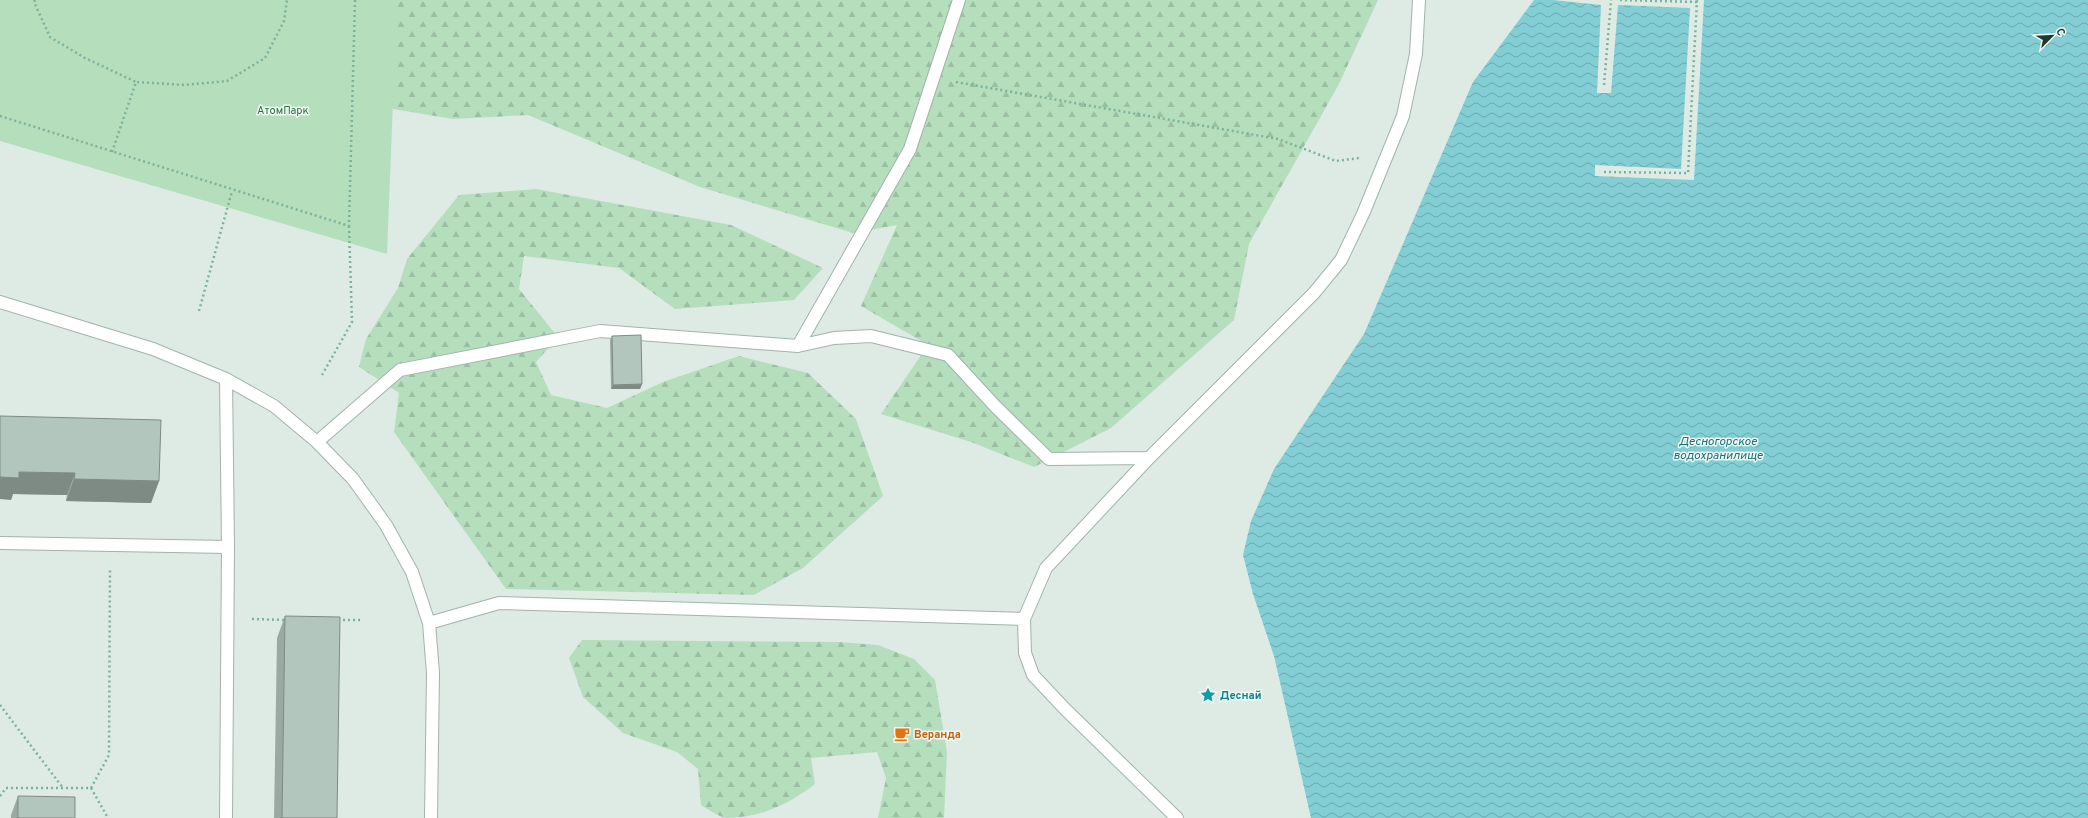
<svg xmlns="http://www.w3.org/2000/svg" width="2088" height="818" font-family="Overpass,sans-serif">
	<defs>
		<pattern id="forest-firs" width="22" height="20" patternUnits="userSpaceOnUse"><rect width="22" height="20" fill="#b5debd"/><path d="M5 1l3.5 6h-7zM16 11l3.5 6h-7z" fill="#9bbfa3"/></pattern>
		<pattern id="water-waves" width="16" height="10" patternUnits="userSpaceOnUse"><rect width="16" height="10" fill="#82ced4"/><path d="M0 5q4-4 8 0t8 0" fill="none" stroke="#6aa8ad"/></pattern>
	</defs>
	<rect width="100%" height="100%" fill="#deebe4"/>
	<!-- forest -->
	<path fill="url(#forest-firs)" d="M368,0H1378L1339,84L1249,244L1234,320L1111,428L1034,467L971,442L881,414L928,345L861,306L897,225L853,233L700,187L528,115L453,119L393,109Z
		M536,189L731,225L823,268L794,300L675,309L619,268L524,256L519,289L558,337L536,362L551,395L607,408L663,382L739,356L808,373L856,419L883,496L803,568L754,595L506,589L394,432L399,393L359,367L366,339L398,288L407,259L459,195Z
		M582,640L839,642L878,645L914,659L935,680L947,752L944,818H878L886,778L877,752L811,758L815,784C789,804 761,818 726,818C717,816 708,809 701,805L698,769L677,752L623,733L583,697L569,658Z"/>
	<!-- park -->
	<path fill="#b5debd" d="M0,0H397L387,254L0,141Z"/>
	<!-- water -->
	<path fill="url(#water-waves)" d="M1534,0H2088V818H1311L1274,656L1253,594L1243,555L1251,521L1274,469L1364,334L1473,82Z"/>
	<!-- pier -->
	<path fill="#deebe4" d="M1553,0H1704L1694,180L1595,176V165L1681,169L1690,8L1618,5L1611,93H1597L1601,5Z"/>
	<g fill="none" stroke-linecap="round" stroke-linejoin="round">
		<!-- minor casing -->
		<g stroke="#a1b3ab" stroke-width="14">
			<path id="minor" d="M0,302L153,349L226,379L274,406L317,442L353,479L386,525L412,572L429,623L433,673L431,818
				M798,346L910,149L959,0
				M317,442L400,370L600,331L798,346L834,338L871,336L948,355L995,406L1049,459L1149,458
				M0,543L228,547
				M429,623L499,603L1024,619
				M226,818L228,547L226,379
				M1177,818L1065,709L1033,675L1025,653L1024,619L1046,568L1149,458L1314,293L1341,260L1363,214L1403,116L1416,54L1419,0"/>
		</g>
		<!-- path -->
		<path stroke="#7cb19c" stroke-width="2.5" stroke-dasharray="2 3" stroke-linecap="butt" d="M35,0L34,2L50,37L85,58L136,82
			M1620,0L1697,2
			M956,82L1278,139L1336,161L1359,158
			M1604,85L1611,0
			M0,116L349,226L355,0
			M112,152L136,82L184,85L227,81L265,58L284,21L287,0
			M1604,172L1688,173L1697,0
			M199,311L232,191
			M322,375L352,322L349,226
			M252,619L285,620
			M338,620H361
			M0,705L63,788
			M91,788L109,755L110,569
			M91,788L108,818
			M0,796L6,788H91"/>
		<!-- minor -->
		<use href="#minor" stroke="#fff" stroke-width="12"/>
	</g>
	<!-- wall -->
	<path fill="#9aaaa3" d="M612,336L642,384L640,389H611L610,340Z
		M0,416L159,481L151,503L66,501L67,495L13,494L11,500Z
		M285,616L337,818H274L277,638Z
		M18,796L75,818H11V815Z"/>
	<!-- shaded-wall -->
	<path fill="#7d8b84" d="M642,384L640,389H611L613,385Z
		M19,472L75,473L67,495L13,494L11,500L0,499V477Z
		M74,479L159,481L151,503L66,501Z"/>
	<!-- building -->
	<path fill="#b3c6bd" stroke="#7d8b84" d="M641,335L642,384L613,385L612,336Z
		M0,416L161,420L159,481L74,479L75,473L19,472V478L0,477Z
		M285,616L340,617L337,818H282Z
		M18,796L75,797V818H18Z"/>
	<!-- icons -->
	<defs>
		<g id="sight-bare" transform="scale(1.2)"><path d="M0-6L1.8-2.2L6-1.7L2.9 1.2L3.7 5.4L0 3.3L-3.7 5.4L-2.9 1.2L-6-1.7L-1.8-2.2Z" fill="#0f9aa8" stroke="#eff7f2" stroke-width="2.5" paint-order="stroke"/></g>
		<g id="cafe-bare" transform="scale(1.2)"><path d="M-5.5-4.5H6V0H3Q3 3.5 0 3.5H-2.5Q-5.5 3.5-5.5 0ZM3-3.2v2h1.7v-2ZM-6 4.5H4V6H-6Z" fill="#e8710a" stroke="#eff7f2" stroke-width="2.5" paint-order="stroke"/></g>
	</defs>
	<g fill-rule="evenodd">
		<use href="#sight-bare" x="1208" y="695"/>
		<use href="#cafe-bare" x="902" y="734"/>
	</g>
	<g text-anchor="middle" stroke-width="3" stroke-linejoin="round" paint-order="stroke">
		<!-- park labels -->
		<g font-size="11" fill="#27743e" stroke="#eff7f2">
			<text x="283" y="114">АтомПарк</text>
		</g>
		<!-- culture labels -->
		<g font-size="11" font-weight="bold" fill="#0d838f" stroke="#eff7f2" text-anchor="start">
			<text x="1220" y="699">Деснай</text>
		</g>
		<!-- food labels -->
		<g font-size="11" font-weight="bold" fill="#c56008" stroke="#eff7f2" text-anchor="start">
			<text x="914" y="738">Веранда</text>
		</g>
		<!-- water labels -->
		<g font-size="12" font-style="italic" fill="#16727a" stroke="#eff7f2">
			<text x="1718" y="445">Десногорское<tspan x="1718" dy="14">водохранилище</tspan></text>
		</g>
	</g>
	<!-- north arrow -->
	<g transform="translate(2052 36) rotate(66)" stroke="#eff7f2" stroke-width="3" paint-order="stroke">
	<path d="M0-3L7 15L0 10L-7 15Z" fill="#1f3b31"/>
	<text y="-6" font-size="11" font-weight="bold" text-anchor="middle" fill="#1f3b31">С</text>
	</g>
</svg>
